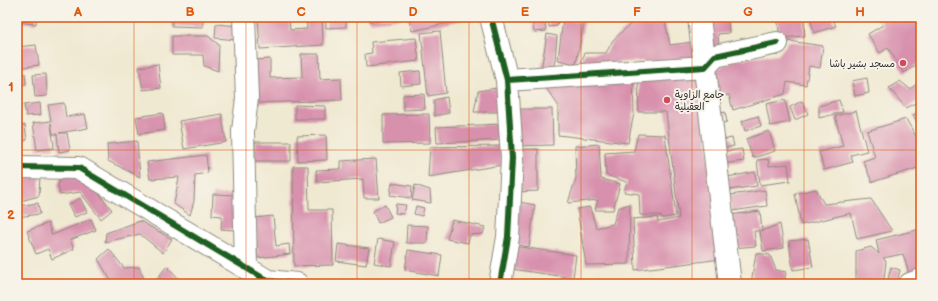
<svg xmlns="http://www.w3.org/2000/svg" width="938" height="301" font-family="'Balsamiq Sans','Playpen Sans Arabic',sans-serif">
	<rect width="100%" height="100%" fill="#f7f3e8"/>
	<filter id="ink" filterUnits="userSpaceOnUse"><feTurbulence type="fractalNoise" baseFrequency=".025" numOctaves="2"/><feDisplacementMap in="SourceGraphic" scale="8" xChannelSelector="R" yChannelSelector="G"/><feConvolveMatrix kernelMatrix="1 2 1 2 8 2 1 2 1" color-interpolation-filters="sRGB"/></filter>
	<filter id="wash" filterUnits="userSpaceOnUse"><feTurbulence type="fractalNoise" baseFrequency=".012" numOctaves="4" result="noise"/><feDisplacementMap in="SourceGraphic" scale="16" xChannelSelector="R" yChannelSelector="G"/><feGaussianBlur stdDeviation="0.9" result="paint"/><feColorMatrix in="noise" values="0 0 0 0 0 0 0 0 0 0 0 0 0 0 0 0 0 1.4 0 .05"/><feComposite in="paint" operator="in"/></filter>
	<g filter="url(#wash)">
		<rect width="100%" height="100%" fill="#f0e9d2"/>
		<g id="blocks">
			<!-- building -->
			<path fill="#d891ad" d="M17,17H37L36,24L17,22Z
				M172,17H203V27L172,26Z
				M258,17H289L290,30L307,29L306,17H322L323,45L260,49Z
				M326,17H346V27L326,28Z
				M369,17H402V18L370,22Z
				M408,17H471V18L412,31Z
				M519,17H544L546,31L534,32L532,19L520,20Z
				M548,17H559L557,26L549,27Z
				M596,17H629V21L596,19Z
				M653,17H664L670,45L693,42L697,59L580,64L585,53H606L613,40L635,20Z
				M777,17H803L805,36L780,38Z
				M810,17H832L836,26L814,33Z
				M878,17H911L921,32V62L904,73L888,48L880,53L868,34L883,25Z
				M563,19L584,22L576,64L558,60Z
				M728,20L729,33L718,34L719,49H706L702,21Z
				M216,24L239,26L238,40L215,38Z
				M440,31L446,93L428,96L421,33Z
				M547,34L557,36L555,60L553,68L541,70Z
				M172,36H208L219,45L218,71L204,66L203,55H172Z
				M416,38L419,61L366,67L365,54L372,53L371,42Z
				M789,41L823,46L820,68L809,66L806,85L787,82L785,94L733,110L729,95L713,97L711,71L738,59L778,55Z
				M36,45L39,65L17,68V47Z
				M301,54H319L320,79L341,78L342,100L256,103L255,60L270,59V78L302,77Z
				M158,64L161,88L143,90L139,67Z
				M420,71L421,84L401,86L400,73Z
				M699,71L721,259L635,270L633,219L657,217L658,222L679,218L666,112H639L638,76Z
				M17,73H25L26,84L17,85Z
				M46,74L47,96L35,97L33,75Z
				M633,77L634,113L628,143L558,135V105L542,82Z
				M867,78L869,93L855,96L852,81Z
				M900,81L910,89L921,81V100L906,108L889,88Z
				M497,88L500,112H474L478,91Z
				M424,94L425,109L403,110V95Z
				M447,97L449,113L434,116V100Z
				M785,100L790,122L770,126L766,104Z
				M839,100L843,112L819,118V106Z
				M802,101L808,114L795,120L790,107Z
				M40,103L41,115L26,116L24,105Z
				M64,103L66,117L85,114L88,128L59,133H67L70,150L59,152L57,134H53L51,123L54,148L37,150L33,123L51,121L48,105Z
				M295,105L325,106V119H295Z
				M514,109H552L553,145L514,146Z
				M856,111L867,151L851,155L853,162L824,170L819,152L843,146L835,116Z
				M725,112L727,122L715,125L713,115Z
				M163,113L165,130L139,134L136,117Z
				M921,113V129L913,115Z
				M222,114L226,142L184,149L179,121Z
				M429,114L430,143L383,144V115Z
				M758,116L761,126L745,131L742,121Z
				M906,119L921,145V167L872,182L863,161L875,157L867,131Z
				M502,124V140L437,143L436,127Z
				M25,125L27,140L17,142V126Z
				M769,131L775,151L753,158L746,139Z
				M638,134L665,135L676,216L664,218L657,215H640L639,194L624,192L627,182L606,175L605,153L634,151Z
				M326,135L327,160L298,161L297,136Z
				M732,138L734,146L718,149L717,141Z
				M137,141L140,177L108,161L107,144Z
				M255,142H291V161H255Z
				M599,144L601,179L620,184L613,210H595L598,200L568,203L576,178L575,146Z
				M500,146L502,165L428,177L430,147Z
				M516,149H538V191L517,192Z
				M742,149L744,161L721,164L720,152Z
				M206,155L208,173L195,175L194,201L190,215L174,204L179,177L150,179L147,162Z
				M376,159L379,198H364L363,179L317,182L316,170L341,169V161Z
				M768,159L769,166L788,164L790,181L760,185L757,160Z
				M293,166H308L309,210H332L333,265L294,266Z
				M755,172L757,186L729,190L727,177Z
				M62,173L89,181L112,210L101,219L80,192L60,195L58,185Z
				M40,174L39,196L17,202V175Z
				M392,183L412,186L411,198L390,195Z
				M415,185L430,190L431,203L412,200Z
				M816,189L824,204L871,199L892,231L857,239L851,213L801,225L795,194Z
				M765,190L767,206L732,211L730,195Z
				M213,194L235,195L234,230L221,229L222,216L212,215Z
				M80,198L87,212L75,217L68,205Z
				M519,202L535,205L529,247L514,244Z
				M38,203L40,214L17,217V206Z
				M396,204L406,205L404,214L395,213Z
				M630,204L629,264L586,265L577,209L590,207L596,228L613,224L618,208Z
				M385,205L391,217L378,223L373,211Z
				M416,206L424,208L422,216L414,214Z
				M760,211L762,231L780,224L784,248L763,251L760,231H754L756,246L732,248L730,215Z
				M273,216L276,246L289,244L290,254L258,258L255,218Z
				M91,219L96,230L70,240L74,249L52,259L48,249L36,254L27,231L48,223L52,235Z
				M452,220L485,227L483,234L470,235L468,243L447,239Z
				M140,221L172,239L163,253L140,234L105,242L106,233Z
				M407,225L428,226L427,243H406Z
				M921,229V276L911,280L903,254L883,258L886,261L884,280L867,284H856V251L871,247L879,254L876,240Z
				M378,239L395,242L391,266L374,263Z
				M808,239L813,267L793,270L789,241Z
				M338,244L369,248L366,265L336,261Z
				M513,246L576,255L573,278L511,269Z
				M109,249L124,268L139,267L145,281L136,284H113L98,259Z
				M408,250L442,255L439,276L405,270Z
				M756,253L770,255L776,270L786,272L784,284H751Z
				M167,266L182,282L179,284H153Z
				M891,267L900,270L897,282L888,279Z"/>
		</g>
	</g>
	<g filter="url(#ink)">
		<use href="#blocks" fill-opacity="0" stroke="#8e8a7e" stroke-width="1"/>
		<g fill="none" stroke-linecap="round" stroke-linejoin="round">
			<!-- minor casing -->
			<g stroke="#8e8a7e" stroke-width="24">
				<path id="minor" d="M244,17L247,98L243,131L246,268
					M491,17L507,80L512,158L508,237L500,284
					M699,17L730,284
					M507,80L705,67L715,56L777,43
					M17,167L79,168L268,281L297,284
					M910,284L921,280"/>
			</g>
			<!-- minor -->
			<use href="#minor" stroke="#fff" stroke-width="22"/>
			<!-- cycleway casing -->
			<g stroke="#f7f3e8" stroke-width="8">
				<path id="cycleway" d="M491,17L507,80L512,158L508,237L500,284
					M507,80L705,67L715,56L777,43
					M17,167L79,168L268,281L297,284"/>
			</g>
			<!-- cycleway -->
			<use href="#cycleway" stroke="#1b5e20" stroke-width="6"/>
		</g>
	</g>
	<!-- grid -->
	<path fill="none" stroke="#df570e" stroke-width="1" stroke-opacity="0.55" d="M134,17V284M246,17V284M357,17V284M469,17V284M581,17V284M692,17V284M804,17V284M17,150H921"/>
	<!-- markers -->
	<g fill="#d1495b" stroke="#f7f3e8" stroke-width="1.5">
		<circle cx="903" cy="63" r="4"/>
		<circle cx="667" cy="100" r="4"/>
	</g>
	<g text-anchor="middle" stroke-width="4" stroke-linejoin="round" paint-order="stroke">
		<!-- poi labels -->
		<g font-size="10" fill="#2b2b2b" stroke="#f7f3e8" text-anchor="end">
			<text x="895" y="67">مسجد بشير باشا</text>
			<text x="675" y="98" text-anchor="start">جامع الزاوية<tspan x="675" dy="12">العقيلية</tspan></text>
		</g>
	</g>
	<!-- margin -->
	<rect width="938" height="301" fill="none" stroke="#f7f3e8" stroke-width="44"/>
	<rect x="22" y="22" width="894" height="257" fill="none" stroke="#df570e" stroke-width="1.5"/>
	<g font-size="13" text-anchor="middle" font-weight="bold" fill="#df570e">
		<text x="78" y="16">A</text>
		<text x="190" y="16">B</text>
		<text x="301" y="16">C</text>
		<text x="413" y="16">D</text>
		<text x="525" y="16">E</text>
		<text x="637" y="16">F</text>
		<text x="748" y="16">G</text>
		<text x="860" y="16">H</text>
		<text x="11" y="91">1</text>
		<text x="11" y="219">2</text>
	</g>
</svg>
